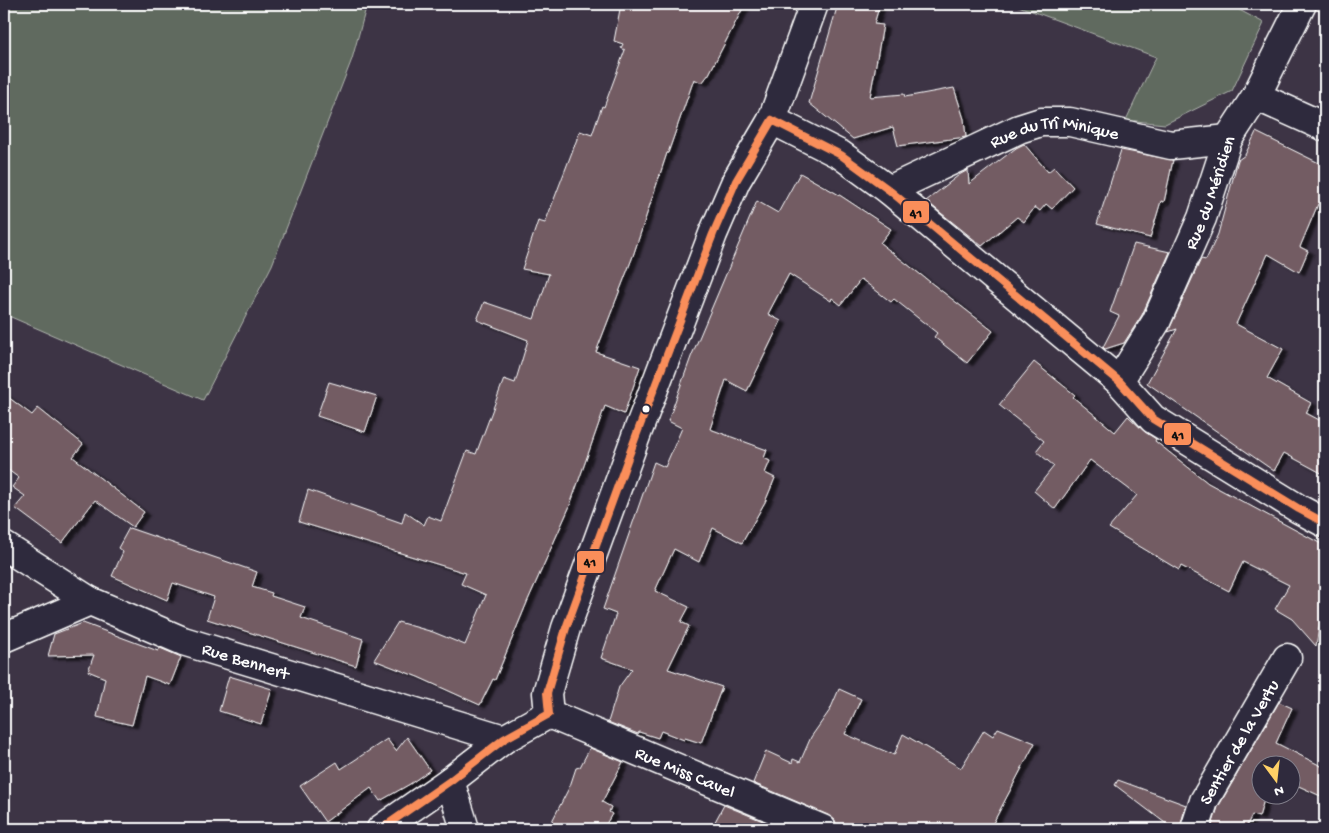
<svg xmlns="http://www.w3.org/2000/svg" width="1329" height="833" font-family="'Gochi Hand',sans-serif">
	<defs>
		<filter id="shadow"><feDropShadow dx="5.5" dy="3" stdDeviation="1" flood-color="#0009"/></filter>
	</defs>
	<rect width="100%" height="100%" fill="#3d3445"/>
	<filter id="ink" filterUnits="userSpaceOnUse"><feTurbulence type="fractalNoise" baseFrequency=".02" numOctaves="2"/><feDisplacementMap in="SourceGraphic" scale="10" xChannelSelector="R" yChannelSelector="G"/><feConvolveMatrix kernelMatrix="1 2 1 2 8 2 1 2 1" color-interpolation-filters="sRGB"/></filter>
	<g filter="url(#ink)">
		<!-- green -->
		<path fill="#616b5f" stroke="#b0b5af" d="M4,4H367L352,59L272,265L203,400L4,314Z
			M1013,4H1228L1264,23L1232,91L1165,124L1126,120L1156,57Z"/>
		<!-- building -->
		<path fill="#735b64" stroke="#fff" filter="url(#shadow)" d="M621,4H745L709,74L702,83L694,79L668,153H667L633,256L596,352L640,367L624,414L605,406L569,508L528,600L495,680L493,679L480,705L418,677L374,660L398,622L433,632L465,645L486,595L461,584L466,573L299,522L308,490L402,523L405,512L424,525L428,516L441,521L467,451L476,454L504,379L515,383L528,340L477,320L484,302L534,319L549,274L522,269L538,221L545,223L580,131L592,135L602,106L604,107L625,50L621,48L623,44L614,41Z
			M838,4H880L874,24L883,25L870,97L904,94L905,97L954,88L964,119L966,137L898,146L893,127L853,139L809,103Z
			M1256,132L1325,166V208L1318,204L1300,247L1308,251L1299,272L1268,254L1236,324L1283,349L1267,378L1311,403L1306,413L1325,423V475L1284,453L1274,471L1147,383L1177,329L1168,332L1201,259L1206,260L1218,234L1238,160L1245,155Z
			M1024,144L1048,172L1054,167L1073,187L1052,209L1046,204L1040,211L1035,207L1024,222L1017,217L982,246L926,201L959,175L968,170L969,184L1016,148Z
			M1121,150L1173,160L1164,202L1161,201L1150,238L1097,224Z
			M800,173L841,196L891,229L880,243L993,331L967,363L934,337L937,333L894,299L891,302L861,279L841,305L832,298L831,301L789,274L768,314L781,321L747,391L726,380L710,429L767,450L764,458L770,461L765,473L775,478L765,502L742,543L713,528L699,562L674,549L655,591L689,607L681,622L689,626L668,669L722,687L701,743L685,738L684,740L661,731L658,738L639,732L638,734L608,722L619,687L632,669L601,658L616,614L603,609L654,462L665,467L682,428L668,421L691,357L757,201L778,213Z
			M1134,244L1170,252L1142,315L1124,343L1105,349L1103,347L1119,316L1110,312Z
			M1034,362L1075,395L1073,397L1115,432L1128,416L1145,432L1156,439L1155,441L1208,483L1325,546V623L1320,622L1316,646L1292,619L1275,609L1289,585L1243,562L1229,591L1181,566L1179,570L1109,528L1137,495L1090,460L1055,509L1034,491L1054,466L1036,451L1044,441L999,405Z
			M329,382L377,396L365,432L317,416Z
			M4,394L32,415L38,408L83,444L73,457L144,512L133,527L95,500L62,543L15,508L25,496L12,487L19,478L4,467Z
			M129,528L257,572L252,587L272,593L271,596L305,607L301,618L363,639L356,666L207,619L214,597L173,583L167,600L112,576L123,552L118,548Z
			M83,623L158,651L160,648L181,657L170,685L145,676L132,725L97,717L105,678L88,671L94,655L48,656L54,634Z
			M229,676L272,689L261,724L219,711Z
			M839,689L861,699L845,734L894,755L903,734L961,768L984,730L993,736L998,728L1035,743L990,829H837L835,820L828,815L753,783L766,751L792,763L793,759L800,762L811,737L830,710Z
			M1279,702L1292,708L1276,743L1325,768V798L1292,783V766H1262V796H1265L1259,817L1252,815L1245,829H1211L1218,807Z
			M407,737L430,770L410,784L380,801L371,788L325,822L300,786L337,762L341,769L387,739L396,751Z
			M590,748L623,762L602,802L611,807L609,812L612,814L603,829H548L570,786L576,768L580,767Z
			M1118,780L1186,805L1180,827L1169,826L1115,785Z
			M724,805L782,829H711Z"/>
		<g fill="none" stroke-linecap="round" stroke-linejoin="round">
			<!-- minor casing -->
			<g stroke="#fff" stroke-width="31">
				<g id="minor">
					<path d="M1256,96L1325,127"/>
					<path d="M772,120L841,155L889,190L1119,381L1153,419L1299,509L1325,523"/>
					<path id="s1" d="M889,190L1019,129L1041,122H1070L1171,145L1228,139"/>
					<path id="s2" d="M1119,381L1156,322L1202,218L1228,139L1256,96L1302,4"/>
					<path id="s3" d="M4,546L90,601L183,641L504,739"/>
					<path d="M4,638L90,601"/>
					<path d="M549,714L547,693L566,628L636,436L713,234L736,181L772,120L814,4"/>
					<path id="s4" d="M549,714L822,829"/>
					<path d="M450,781L465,829"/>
					<path d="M381,829L450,781L504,739L549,714"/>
					<path id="s5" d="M1195,829L1204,801L1287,658"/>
				</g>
			</g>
			<!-- minor -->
			<use href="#minor" stroke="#2f2a3d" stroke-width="28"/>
			<!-- bus-1 casing -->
			<g stroke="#2f2a3d" stroke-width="11">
				<path id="bus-1" d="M772,120L841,155L889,190L1119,381L1153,419L1299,509L1325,523
					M549,714L547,693L566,628L636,436L713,234L736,181L772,120
					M381,829L450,781L504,739L549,714"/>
			</g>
			<!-- bus-1 -->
			<use href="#bus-1" stroke="#fa8e5a" stroke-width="8"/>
		</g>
	</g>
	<!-- markers -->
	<circle fill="#fff" stroke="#2f2a3d" stroke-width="2" cx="646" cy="409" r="4.5"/>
	<g text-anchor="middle" stroke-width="4" stroke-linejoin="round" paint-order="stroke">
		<!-- street labels -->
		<g font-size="18" fill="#fff" stroke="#2f2a3d">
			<text dy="6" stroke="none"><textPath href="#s1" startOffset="179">Rue du Trî Minique</textPath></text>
			<text dy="6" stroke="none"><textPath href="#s2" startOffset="210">Rue du Méridien</textPath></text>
			<text dy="6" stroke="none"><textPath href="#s3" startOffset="269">Rue Bennert</textPath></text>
			<text dy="6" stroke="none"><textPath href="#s5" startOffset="98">Sentier de la Vertu</textPath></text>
			<text dy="6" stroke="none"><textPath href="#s4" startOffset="148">Rue Miss Cavel</textPath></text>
		</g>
	</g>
	<g stroke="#2f2a3d" stroke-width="2">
		<rect x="902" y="200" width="28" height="24" rx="5" fill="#fa8e5a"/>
		<rect x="1163" y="422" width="29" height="24" rx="5" fill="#fa8e5a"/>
		<rect x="576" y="550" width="29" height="24" rx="5" fill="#fa8e5a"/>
	</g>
	<g font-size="14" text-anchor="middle" font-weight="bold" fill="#111">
		<text x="916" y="217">41</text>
		<text x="1178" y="439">41</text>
		<text x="590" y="566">41</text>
	</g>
	<!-- margin -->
	<rect width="1329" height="833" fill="none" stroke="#2f2a3d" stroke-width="20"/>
	<rect x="10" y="10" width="1309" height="813" fill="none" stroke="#fff" stroke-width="2" filter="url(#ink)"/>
	<!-- north arrow -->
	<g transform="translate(1276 780) rotate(165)"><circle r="24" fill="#2f2a3d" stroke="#827f8b"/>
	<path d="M0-4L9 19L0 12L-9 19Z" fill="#ffd166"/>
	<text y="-8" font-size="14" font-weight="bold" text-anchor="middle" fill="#ffffff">N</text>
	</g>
</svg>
